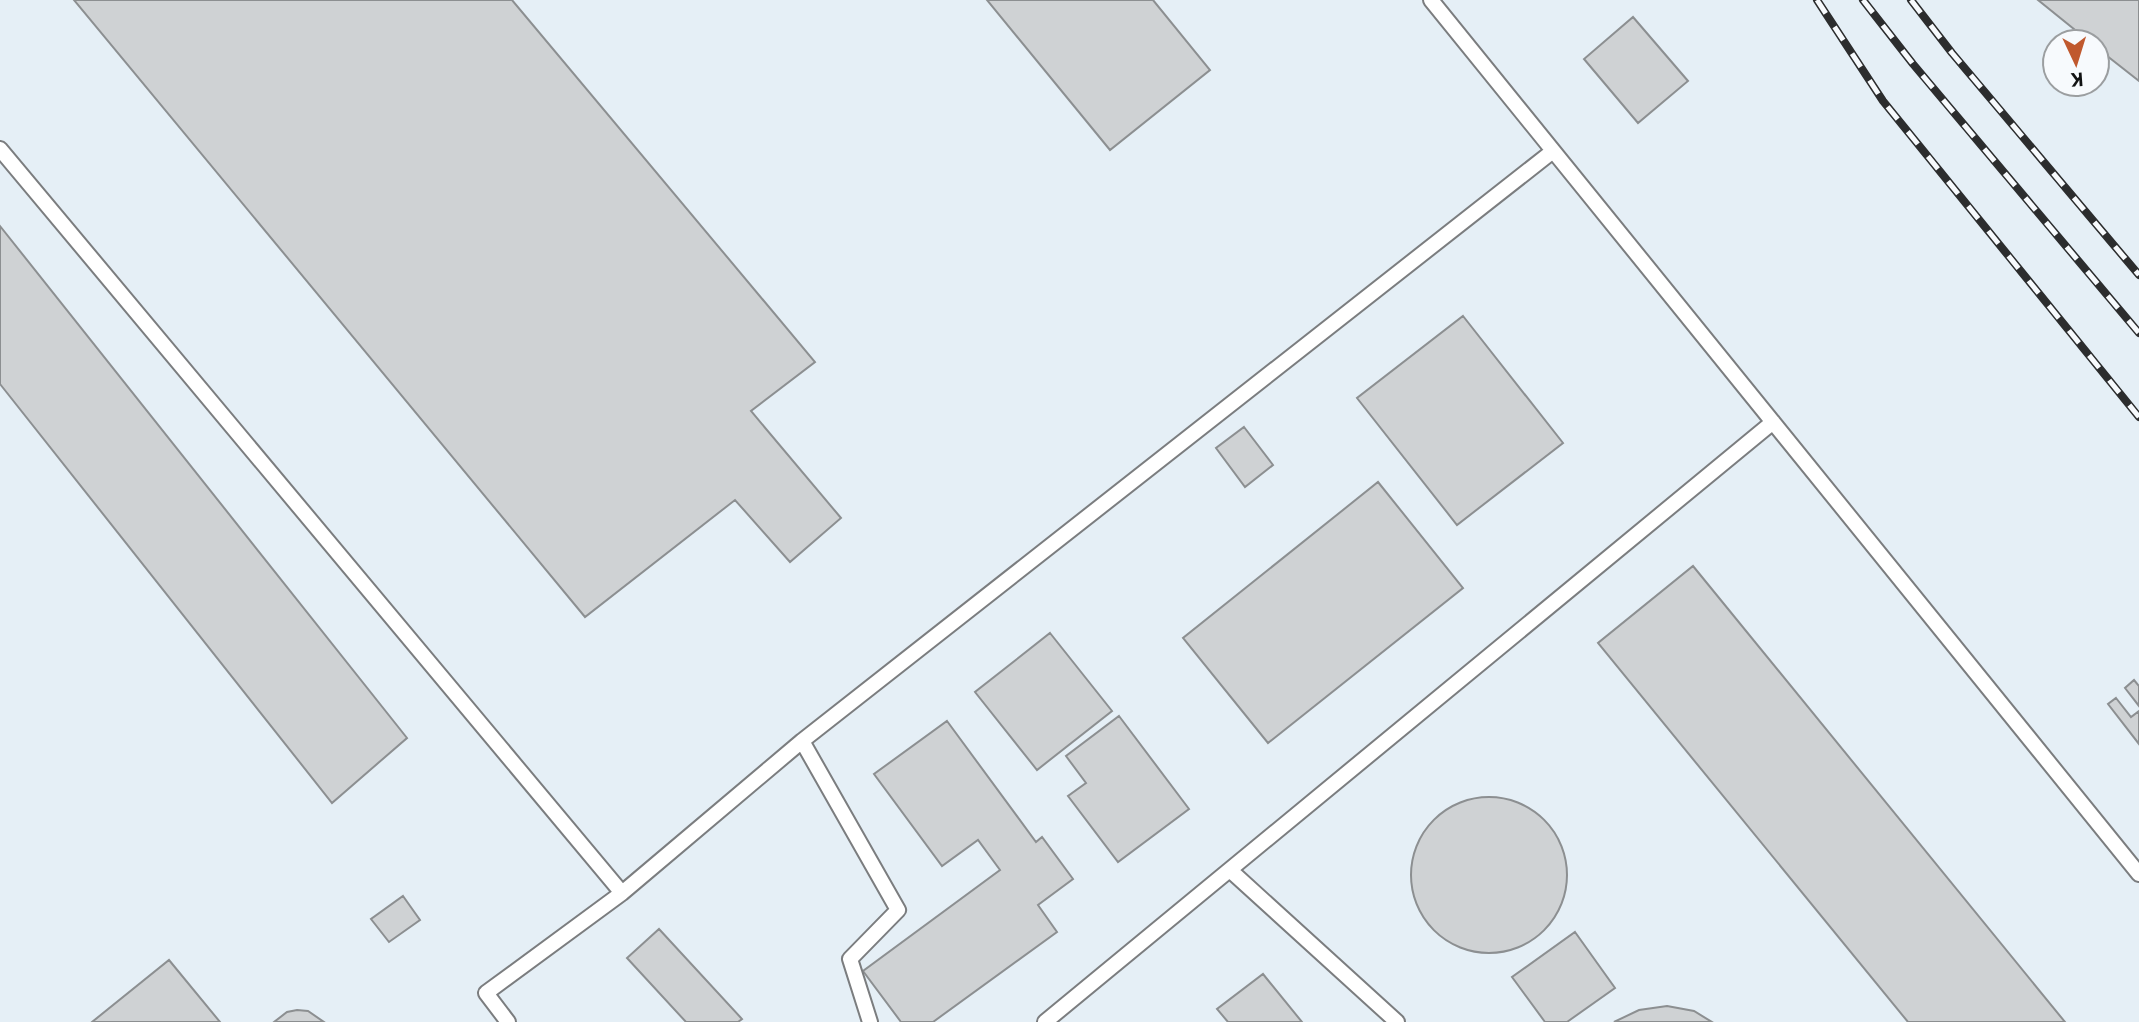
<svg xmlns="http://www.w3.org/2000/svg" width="2139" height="1022" font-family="Roboto,sans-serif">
	<rect width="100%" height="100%" fill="#f7fafd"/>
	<!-- built -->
	<path fill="#e5eff6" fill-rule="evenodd" d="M0,0H2139V1022H0ZM2055,42H2097V84H2055Z"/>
	<!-- building -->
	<path fill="#cfd2d4" stroke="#8c8f91" stroke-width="2" d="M74,0H512L815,362L751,411L841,518L790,562L735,500L585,617Z
		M987,0H1153L1210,70L1110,150Z
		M2038,0H2139V81L2097,48V42H2090Z
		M1633,17L1688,81L1638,123L1584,59Z
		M0,226L407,738L332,803L0,384Z
		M1463,316L1563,443L1457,525L1357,398Z
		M1244,427L1273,465L1245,487L1216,448Z
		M1378,482L1463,588L1268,743L1183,638Z
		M1693,566L2065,1022H1908L1598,643Z
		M1050,633L1112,711L1037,770L975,692Z
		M2134,680L2139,686V706L2125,688Z
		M2116,698L2131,717L2139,711V744L2108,704Z
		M1119,716L1189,809L1118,862L1068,796L1086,783L1066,756Z
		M947,721L1036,842L1042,837L1073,879L1038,905L1057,932L933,1022H901L863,971L1000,870L978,840L942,866L874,774Z
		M1411 875a78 78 0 1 1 156 0a78 78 0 1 1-156 0Z
		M403,896L420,920L389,942L371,919Z
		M659,929L742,1019L738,1022H686L627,958Z
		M1575,932L1615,988L1567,1022H1545L1512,977Z
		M169,960L220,1022H92Z
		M1263,974L1302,1022H1228L1217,1009Z
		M1667,1006L1694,1011L1712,1022H1614L1639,1010Z
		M297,1010L308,1011L324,1022H274L287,1012Z"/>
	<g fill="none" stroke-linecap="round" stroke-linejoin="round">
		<!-- lane casing -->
		<g stroke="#7b7d7f" stroke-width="18">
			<path id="lane" d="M1431,0L2139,874
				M0,149L622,893
				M1231,871L1397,1022
				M508,1022L486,993L622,893L802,741
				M870,1022L850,959L898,910L802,741L1553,151
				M1045,1022L1773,422"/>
		</g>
		<!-- lane -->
		<use href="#lane" stroke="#fff" stroke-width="14"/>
		<!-- rail casing -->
		<g stroke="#2c2d2e" stroke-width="8">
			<path id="rail" d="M1817,0L1883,101L2139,417
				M1863,0L1913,64L2139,333
				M1911,0L1952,53L2139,275"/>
		</g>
		<!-- rail -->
		<use href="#rail" stroke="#f7fafd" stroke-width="5" stroke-dasharray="16" stroke-linecap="butt"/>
	</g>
	<!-- north arrow -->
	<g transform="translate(2076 63) rotate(176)"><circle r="33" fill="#f7fafd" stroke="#9b9ea0" stroke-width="2"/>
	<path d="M0-5L12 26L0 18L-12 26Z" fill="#c0592e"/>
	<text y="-10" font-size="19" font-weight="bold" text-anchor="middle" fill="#121314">K</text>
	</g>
</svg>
